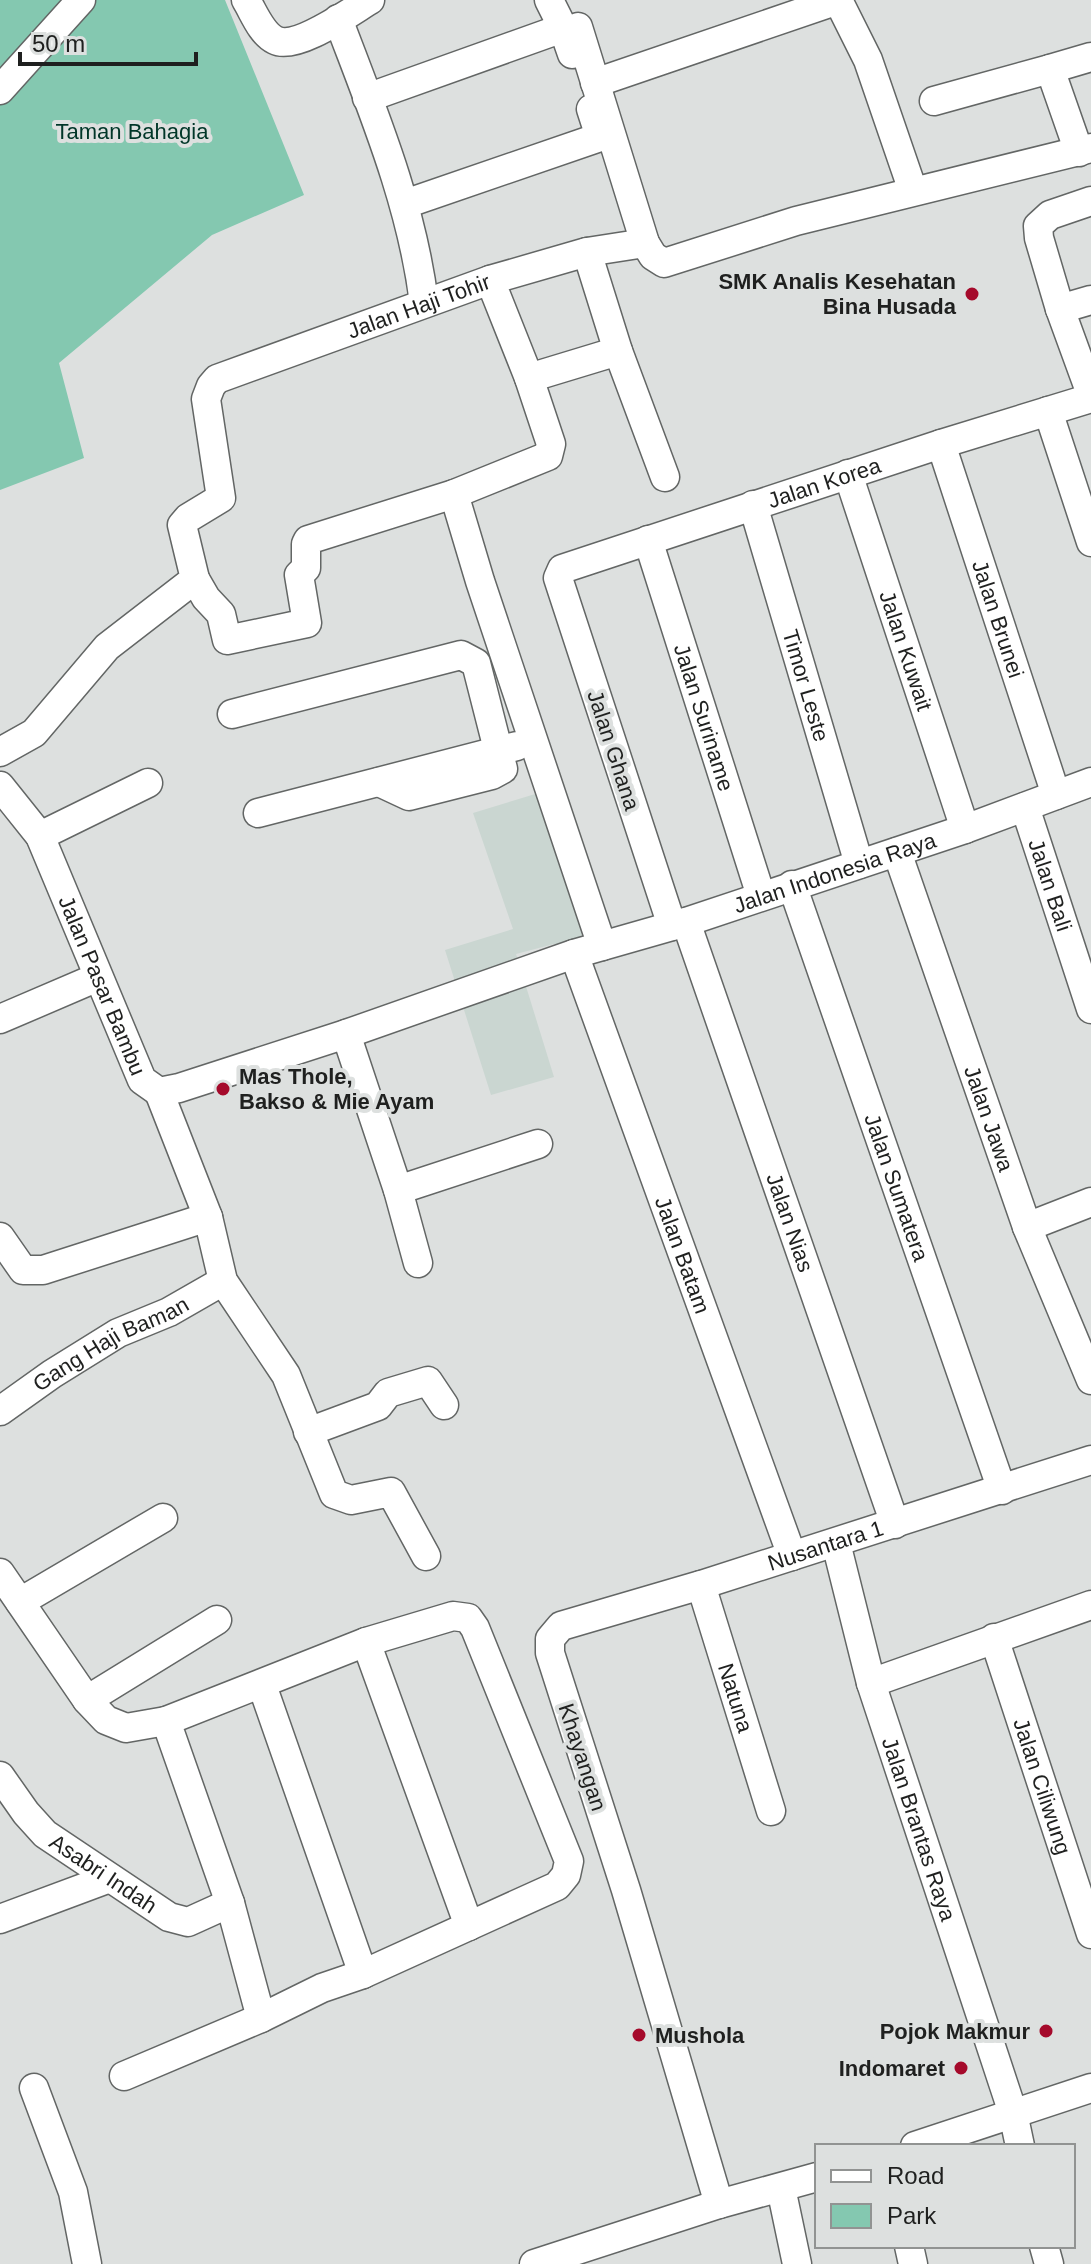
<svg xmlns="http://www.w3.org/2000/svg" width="1091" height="2264" font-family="Arial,sans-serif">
	<rect width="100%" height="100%" fill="#dde0df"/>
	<!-- built -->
	<path fill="#cad6d1" d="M555,788L601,935L577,944H554L516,954L554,1077L491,1095L445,950L513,929L473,813Z"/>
	<!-- green -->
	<path fill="#84c8b0" d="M0,0H225L304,195L212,235L59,363L84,458L0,490Z"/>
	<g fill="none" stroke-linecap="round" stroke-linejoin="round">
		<!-- street casing -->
		<g stroke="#636665" stroke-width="31">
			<g id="street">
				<path d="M246,0C254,13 261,33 275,40C296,51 350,12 370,0"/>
				<path d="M549,0L563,28L572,54"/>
				<path d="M838,0L868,60L913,191"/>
				<path d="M338,19C373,112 412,204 424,303"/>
				<path d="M578,27L645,243L653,256L664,263L796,221L1091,148"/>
				<path d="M1050,69L1091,57"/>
				<path d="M595,83L838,0"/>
				<path d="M0,90L81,0"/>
				<path d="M367,98L563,28"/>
				<path d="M934,101L1050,69L1079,152"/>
				<path d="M1091,201L1050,215L1038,226L1039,238L1060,309L1091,394"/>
				<path d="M405,204L600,137L591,109"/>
				<path d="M587,252L618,351L665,477"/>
				<path d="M490,280L529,378L551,444L548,456L454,494L480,581L602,946"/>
				<path d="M1060,309L1091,300"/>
				<path d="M529,378L618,351"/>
				<path d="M1048,411L1091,542"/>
				<path id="s1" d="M941,444L1056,795"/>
				<path id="s2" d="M848,474L965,829"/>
				<path id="s3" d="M753,505L859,864"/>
				<path id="s4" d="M648,540L761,896"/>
				<path d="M195,579L206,598L221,614L227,640L307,623L299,575L306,568V544L308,540L454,494"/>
				<path d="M232,714L461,655L476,663L503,769L492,775L409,796L379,782"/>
				<path id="s5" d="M0,752L34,733L107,647L195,579L182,525L188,518L221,498L206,399L211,386L217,379L490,280L587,252L645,243"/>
				<path id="s6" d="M0,786L40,836L142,1080L159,1092L179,1088L346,1034L574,954L686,922L965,829L1091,782"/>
				<path id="s7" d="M1025,807L1091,1009"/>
				<path d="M258,813L517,746"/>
				<path d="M40,836L148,783"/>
				<path id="s8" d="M897,852L1027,1227L1091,1380"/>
				<path id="s9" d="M792,885L1002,1490"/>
				<path id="s10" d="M686,922L895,1524"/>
				<path id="s11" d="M672,926L558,578L562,569L941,444L1091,398"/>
				<path id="s12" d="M574,954L792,1556"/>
				<path d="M0,1019L98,977"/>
				<path d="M346,1034L398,1190L418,1263"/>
				<path d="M159,1092L208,1217L223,1281L286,1375L334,1494L351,1500L391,1492L426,1556"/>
				<path d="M398,1190L538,1144"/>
				<path d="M1027,1227L1091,1202"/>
				<path d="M0,1237L23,1270H43L208,1217"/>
				<path id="s13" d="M0,1411L52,1374L118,1333L169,1312L223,1281"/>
				<path d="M308,1432L378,1406L388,1393L428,1381L444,1405"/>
				<path id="s14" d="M836,1543L871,1683L1013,2113L1020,2146"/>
				<path d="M0,1573L87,1700L106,1720L126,1728L166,1721"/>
				<path id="s15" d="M701,1585L771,1811"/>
				<path d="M20,1602L163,1518"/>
				<path d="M453,1616L468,1618L475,1628L569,1861L566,1875L557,1886L363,1974L322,1988L261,2018L230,1903L166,1721L366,1642Z"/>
				<path id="s16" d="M994,1638L1091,1934"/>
				<path d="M366,1642L469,1926"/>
				<path d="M871,1683L1091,1605"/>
				<path d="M262,1685L363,1974"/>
				<path d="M87,1700L217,1620"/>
				<path id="s17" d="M0,1776L26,1813L45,1834L169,1917L188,1922L230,1903"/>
				<path d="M0,1919L110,1878"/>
				<path d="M124,2076L261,2018"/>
				<path d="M34,2088L73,2192L87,2264"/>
				<path d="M915,2146L1091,2088"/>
				<path d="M781,2188L797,2264"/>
				<path id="s18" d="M719,2204L626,1890L550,1653V1639L561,1626L701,1585L1091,1460"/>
				<path d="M909,2246L913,2264"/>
				<path d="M1044,2246L1049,2264"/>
				<path d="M534,2264L719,2204L817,2177"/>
			</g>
		</g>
		<!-- street -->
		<use href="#street" stroke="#fff" stroke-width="28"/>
	</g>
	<!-- markers -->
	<g fill="#a50a2b" stroke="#dde0df" stroke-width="3">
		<circle cx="972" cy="294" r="8"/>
		<circle cx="223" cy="1089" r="8"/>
		<circle cx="1046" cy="2031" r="8"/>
		<circle cx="639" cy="2035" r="8"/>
		<circle cx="961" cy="2068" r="8"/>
	</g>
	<g text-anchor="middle" stroke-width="8" stroke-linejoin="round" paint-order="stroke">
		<!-- park labels -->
		<g font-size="22" fill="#003628" stroke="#dde0df">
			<text x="132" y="139">Taman Bahagia</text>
		</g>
		<!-- poi labels -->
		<g font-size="22" font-weight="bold" fill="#1f201f" stroke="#dde0df" text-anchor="end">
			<text x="956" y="289">SMK Analis Kesehatan<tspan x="956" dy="25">Bina Husada</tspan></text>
			<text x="239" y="1084" text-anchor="start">Mas Thole,<tspan x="239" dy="25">Bakso &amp; Mie Ayam</tspan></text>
			<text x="1030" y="2039">Pojok Makmur</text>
			<text x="655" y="2043" text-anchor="start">Mushola</text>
			<text x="945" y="2076">Indomaret</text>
		</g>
		<!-- street labels -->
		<g font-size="22" fill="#1f201f" stroke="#dde0df">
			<text dy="8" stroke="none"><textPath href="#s5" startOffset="704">Jalan Haji Tohir</textPath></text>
			<text dy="8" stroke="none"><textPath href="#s11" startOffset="652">Jalan Korea</textPath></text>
			<text dy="8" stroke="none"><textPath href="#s1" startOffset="184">Jalan Brunei</textPath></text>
			<text dy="8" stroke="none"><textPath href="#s2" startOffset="186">Jalan Kuwait</textPath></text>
			<text dy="8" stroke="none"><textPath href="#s3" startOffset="188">Timor Leste</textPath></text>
			<text dy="8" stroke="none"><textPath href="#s4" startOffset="186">Jalan Suriname</textPath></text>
			<text transform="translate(614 750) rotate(72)" y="8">Jalan Ghana</text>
			<text dy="8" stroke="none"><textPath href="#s6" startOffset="1060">Jalan Indonesia Raya</textPath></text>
			<text dy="8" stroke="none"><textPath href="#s7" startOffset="82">Jalan Bali</textPath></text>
			<text dy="8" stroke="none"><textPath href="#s6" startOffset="226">Jalan Pasar Bambu</textPath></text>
			<text dy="8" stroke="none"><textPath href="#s8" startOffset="282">Jalan Jawa</textPath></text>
			<text dy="8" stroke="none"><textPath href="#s9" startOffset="320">Jalan Sumatera</textPath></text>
			<text dy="8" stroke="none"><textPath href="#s10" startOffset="318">Jalan Nias</textPath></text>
			<text dy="8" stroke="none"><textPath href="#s12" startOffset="320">Jalan Batam</textPath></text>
			<text dy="8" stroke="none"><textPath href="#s13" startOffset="130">Gang Haji Baman</textPath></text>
			<text dy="8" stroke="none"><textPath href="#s18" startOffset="884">Nusantara 1</textPath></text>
			<text dy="8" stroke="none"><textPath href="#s15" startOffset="118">Natuna</textPath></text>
			<text transform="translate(583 1757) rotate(72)" y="8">Khayangan</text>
			<text dy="8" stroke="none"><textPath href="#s16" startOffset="156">Jalan Ciliwung</textPath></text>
			<text dy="8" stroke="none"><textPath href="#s14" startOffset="298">Jalan Brantas Raya</textPath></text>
			<text dy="8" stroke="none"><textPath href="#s17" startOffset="144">Asabri Indah</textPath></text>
		</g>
	</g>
	<!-- legend -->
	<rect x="815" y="2144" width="260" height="104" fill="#dde0df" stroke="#919392" stroke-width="2"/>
	<rect x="831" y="2170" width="40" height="12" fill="#ffffff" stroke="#919392" stroke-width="2"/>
	<text x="887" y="2184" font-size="24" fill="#1f201f">Road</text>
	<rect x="831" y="2204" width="40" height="24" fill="#84c8b0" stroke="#919392" stroke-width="2"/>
	<text x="887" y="2224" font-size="24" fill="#1f201f">Park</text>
	<!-- scale -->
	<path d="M20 52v12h176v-12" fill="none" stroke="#1f201f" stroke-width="4"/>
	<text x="32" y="52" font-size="24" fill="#1f201f" stroke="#dde0df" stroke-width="6" paint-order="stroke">50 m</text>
</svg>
